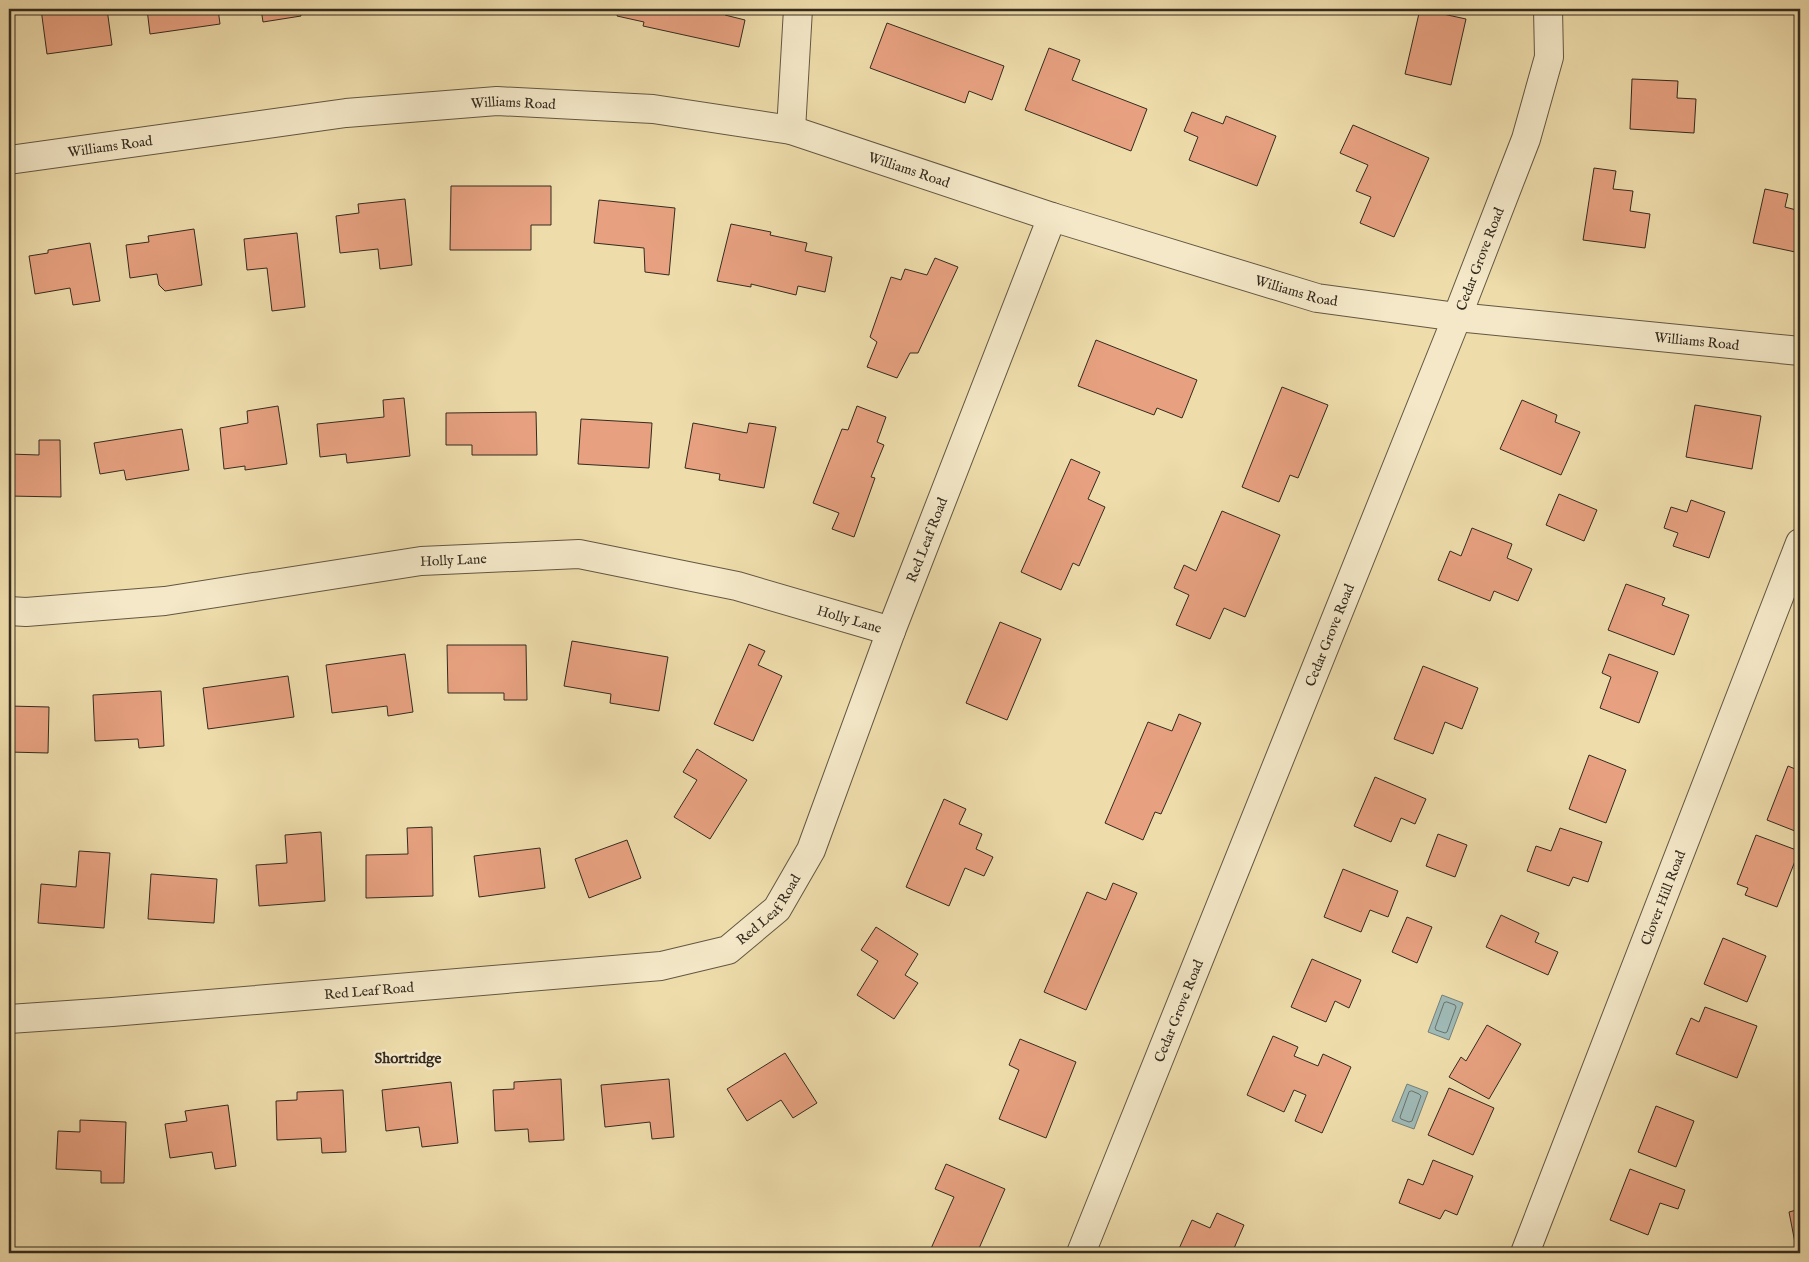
<svg xmlns="http://www.w3.org/2000/svg" width="1809" height="1262" font-family="'IM FELL English',serif">
	<rect width="100%" height="100%" fill="#eedcab"/>
	<filter id="stains"><feTurbulence type="fractalNoise" baseFrequency=".004" numOctaves="4"/><feColorMatrix values="0 0 0 0 .2 0 0 0 0 .09 0 0 0 0 .02 0 0 0 .5 -.17"/></filter>
	<radialGradient id="worn" r=".72"><stop offset=".6" stop-color="#630" stop-opacity="0"/><stop offset="1" stop-color="#630" stop-opacity=".3"/></radialGradient>
	<!-- water -->
	<path fill="#9fb9b5" stroke="#748079" d="M1442,995L1463,1003L1449,1040L1428,1032Z
		M1407,1084L1428,1092L1414,1129L1392,1121Z"/>
	<g fill="none" stroke-linecap="round" stroke-linejoin="round">
		<!-- shore -->
		<path stroke="#6a726a" stroke-width="1" d="M1447,1002L1455,1005L1456,1007L1447,1032L1445,1033L1436,1030L1435,1028L1444,1003Z
			M1412,1091L1419,1094L1421,1096L1412,1121L1409,1122L1401,1119L1400,1117L1409,1092Z"/>
	</g>
	<!-- building -->
	<path fill="#e7a180" stroke="#342b1f" d="M41,9H107L112,45L47,54Z
		M147,9H218L220,24L150,34Z
		M261,9H303H300L301,16L263,22Z
		M619,9H727L725,15L745,20L739,47L643,26L644,22L617,16Z
		M1420,9L1466,19L1451,85L1405,74Z
		M887,23L1004,66L992,100L969,91L965,103L870,68Z
		M1049,48L1080,60L1072,80L1147,109L1131,151L1025,110Z
		M1632,79L1678,81L1677,98L1696,99L1694,133L1630,129Z
		M1192,112L1223,124L1226,116L1276,136L1257,186L1189,160L1198,137L1184,131Z
		M1353,125L1429,158L1394,237L1360,223L1371,197L1356,191L1368,165L1340,153Z
		M1594,168L1616,171L1613,189L1633,191L1630,211L1650,214L1645,248L1583,240Z
		M451,186H551V225H531V250H450Z
		M1765,189L1788,194L1785,207L1800,211V253L1753,243Z
		M405,199L412,265L380,269L378,249L340,253L336,216L359,213L358,204Z
		M599,200L675,208L669,275L645,272L644,248L594,243Z
		M731,224L771,232L770,235L807,243L805,251L832,257L825,292L798,286L796,295L751,284V287L717,281Z
		M194,229L202,285L165,291L159,285L157,274L130,278L126,245L149,242L148,236Z
		M297,233L305,307L272,311L267,268L247,270L244,239Z
		M90,243L100,301L73,305L70,288L35,294L29,256L48,253V250Z
		M935,258L958,267L918,353H910L897,378L867,367L877,342L870,337L891,277L901,280L905,269L927,275Z
		M1096,340L1197,380L1182,418L1157,408L1154,415L1078,386Z
		M1282,387L1328,405L1298,478L1290,475L1279,502L1242,487Z
		M404,398L410,456L347,463L346,454L320,457L317,424L384,417L383,400Z
		M1522,400L1557,415L1555,422L1580,432L1561,475L1500,449Z
		M1695,405L1761,416L1752,469L1686,457Z
		M278,406L287,464L245,470V466L224,469L220,428L248,423L247,411Z
		M857,406L886,417L877,442L884,445L871,477L875,478L854,537L832,529L839,513L813,503L842,429L848,430Z
		M536,412L537,455H472V445H446V413Z
		M581,419L652,423L649,468L578,464Z
		M693,423L747,433L749,423L776,427L764,488L719,480L720,474L685,468Z
		M182,429L189,470L126,480L124,470L100,474L94,443Z
		M39,440H60L61,497L9,496V454L39,455Z
		M1071,459L1100,472L1088,499L1105,507L1079,566L1073,563L1061,590L1021,572Z
		M1559,494L1597,510L1584,541L1546,525Z
		M1691,500L1725,512L1709,558L1673,546L1678,533L1664,528L1671,507L1687,512Z
		M1222,511L1280,535L1245,617L1224,608L1210,639L1176,625L1189,595L1174,588L1184,565L1196,571Z
		M1472,528L1512,544L1507,558L1532,569L1518,601L1494,591L1490,601L1438,580L1450,551L1461,556Z
		M1626,584L1665,598L1662,605L1689,615L1674,655L1608,630Z
		M1000,622L1041,639L1007,720L966,703Z
		M572,641L668,657L659,711L610,703L611,694L564,686Z
		M749,644L765,651L758,665L782,676L753,741L714,724Z
		M447,645H526L527,700H504V693H448Z
		M405,654L413,712L388,716L387,706L332,713L326,665Z
		M1609,654L1658,672L1639,723L1600,708L1611,677L1602,673Z
		M1423,666L1478,688L1462,729L1445,722L1433,754L1394,739Z
		M288,676L294,717L208,729L203,688Z
		M161,691L164,746L139,748L138,739L95,741L93,695Z
		M9,706L49,707L48,753L9,752Z
		M1179,714L1201,723L1161,814L1155,812L1143,840L1105,823L1148,722L1172,731Z
		M697,749L747,780L710,839L674,817L697,780L683,772Z
		M1589,755L1626,770L1606,823L1569,809Z
		M1788,766L1800,771V833L1767,820Z
		M1375,777L1426,799L1415,824L1401,818L1391,842L1354,826Z
		M944,799L966,809L959,824L982,834L976,849L993,857L984,876L965,868L949,906L906,887Z
		M432,827L433,896L366,898V855L408,854L407,828Z
		M1560,828L1602,842L1588,882L1573,877L1569,886L1527,871L1536,846L1551,851Z
		M321,832L325,901L259,906L256,865L287,863L285,835Z
		M1438,834L1467,845L1455,877L1426,866Z
		M1756,835L1799,851L1777,907L1745,895L1748,888L1737,884Z
		M627,840L641,878L589,898L575,859Z
		M540,848L545,888L479,897L474,856Z
		M79,851L110,853L104,928L38,923L41,884L76,887Z
		M1343,869L1398,891L1388,917L1370,910L1361,932L1324,917Z
		M151,874L217,879L214,923L148,919Z
		M1113,883L1137,893L1086,1010L1044,992L1087,892L1106,900Z
		M1501,915L1539,933L1535,942L1558,952L1548,975L1486,947Z
		M1407,917L1432,927L1417,963L1392,952Z
		M876,927L918,954L905,975L918,983L894,1019L857,995L878,961L861,950Z
		M1723,938L1766,956L1747,1002L1704,984Z
		M1312,959L1361,980L1349,1008L1335,1001L1326,1022L1291,1007Z
		M1705,1007L1757,1026L1737,1078L1676,1054L1691,1018L1699,1022Z
		M1487,1025L1521,1044L1489,1099L1449,1077L1461,1057L1466,1061Z
		M1273,1036L1298,1047L1294,1056L1318,1066L1323,1054L1351,1067L1322,1133L1295,1121L1306,1095L1294,1090L1284,1112L1247,1095Z
		M1020,1039L1076,1062L1046,1138L999,1119L1019,1070L1009,1065Z
		M785,1053L817,1103L793,1118L781,1100L747,1121L727,1089Z
		M561,1079L564,1140L529,1142L528,1129L495,1131L493,1090L514,1089V1082Z
		M669,1079L674,1137L652,1139L650,1122L605,1127L601,1085Z
		M451,1082L458,1143L422,1147L419,1127L386,1131L382,1090Z
		M1449,1088L1494,1108L1473,1155L1428,1135Z
		M343,1090L346,1152L322,1153L321,1138L277,1140L276,1101L297,1100V1092Z
		M228,1105L236,1166L215,1169L212,1152L170,1158L165,1124L187,1121L185,1111Z
		M1656,1106L1694,1121L1676,1167L1638,1152Z
		M9,1120H13L9,1183Z
		M80,1120L126,1122L124,1183H101V1171L56,1169L58,1131L80,1132Z
		M1433,1160L1473,1176L1457,1215L1445,1210L1440,1219L1399,1203L1408,1179L1423,1185Z
		M946,1164L1005,1189L977,1253H929L954,1197L935,1189Z
		M1630,1169L1685,1190L1678,1209L1660,1203L1648,1235L1610,1220Z
		M1800,1209V1253H1797L1789,1212Z
		M1217,1213L1244,1225L1232,1253H1177L1192,1220L1210,1228Z"/>
	<g fill="none" stroke-linecap="round" stroke-linejoin="round">
		<!-- street casing -->
		<g stroke="#625742" stroke-width="30">
			<g id="street">
				<path d="M791,130L798,9"/>
				<path id="s1" d="M9,160L346,113L497,101L653,109L791,130L1052,217L1317,298L1457,317L1800,351"/>
				<path id="s2" d="M9,611L26,612L165,601L421,561L579,554L737,586L891,631"/>
				<path id="s3" d="M9,1019L112,1012L661,966L728,950L777,909L811,850L891,631L1052,217"/>
				<path id="s4" d="M1081,1253L1457,317L1526,139L1549,57L1548,9"/>
				<path id="s5" d="M1525,1253L1800,543"/>
			</g>
		</g>
		<!-- street -->
		<use href="#street" stroke="#f4e8c8" stroke-width="28"/>
	</g>
	<g text-anchor="middle" stroke-width="5" stroke-linejoin="round" paint-order="stroke">
		<!-- street labels -->
		<g font-size="14" fill="#342b1f" stroke="#f4e8c8">
			<text dy="5" stroke="none"><textPath href="#s1" startOffset="508">Williams Road</textPath></text>
			<text dy="5" stroke="none"><textPath href="#s1" startOffset="102">Williams Road</textPath></text>
			<text dy="5" stroke="none"><textPath href="#s1" startOffset="912">Williams Road</textPath></text>
			<text dy="5" stroke="none"><textPath href="#s4" startOffset="1071">Cedar Grove Road</textPath></text>
			<text dy="5" stroke="none"><textPath href="#s1" startOffset="1318">Williams Road</textPath></text>
			<text dy="5" stroke="none"><textPath href="#s1" startOffset="1722">Williams Road</textPath></text>
			<text dy="5" stroke="none"><textPath href="#s3" startOffset="1186">Red Leaf Road</textPath></text>
			<text dy="5" stroke="none"><textPath href="#s2" startOffset="448">Holly Lane</textPath></text>
			<text dy="5" stroke="none"><textPath href="#s2" startOffset="852">Holly Lane</textPath></text>
			<text dy="5" stroke="none"><textPath href="#s4" startOffset="666">Cedar Grove Road</textPath></text>
			<text dy="5" stroke="none"><textPath href="#s5" startOffset="381">Clover Hill Road</textPath></text>
			<text dy="5" stroke="none"><textPath href="#s3" startOffset="781">Red Leaf Road</textPath></text>
			<text dy="5" stroke="none"><textPath href="#s3" startOffset="361">Red Leaf Road</textPath></text>
			<text dy="5" stroke="none"><textPath href="#s4" startOffset="261">Cedar Grove Road</textPath></text>
		</g>
		<!-- neighbourhood labels -->
		<g font-size="15" font-weight="bold" fill="#342b1f" stroke="#f4e8c8">
			<text x="408" y="1063">Shortridge</text>
		</g>
	</g>
	<!-- margin -->
	<rect width="1809" height="1262" fill="none" stroke="#eedcab" stroke-width="30"/>
	<rect x="10" y="10" width="1789" height="1242" fill="none" stroke="#342b1f" stroke-width="2.5"/>
	<rect x="15" y="15" width="1779" height="1232" fill="none" stroke="#342b1f"/>
	<rect width="100%" height="100%" filter="url(#stains)"/>
	<rect width="100%" height="100%" fill="url(#worn)"/>
</svg>
